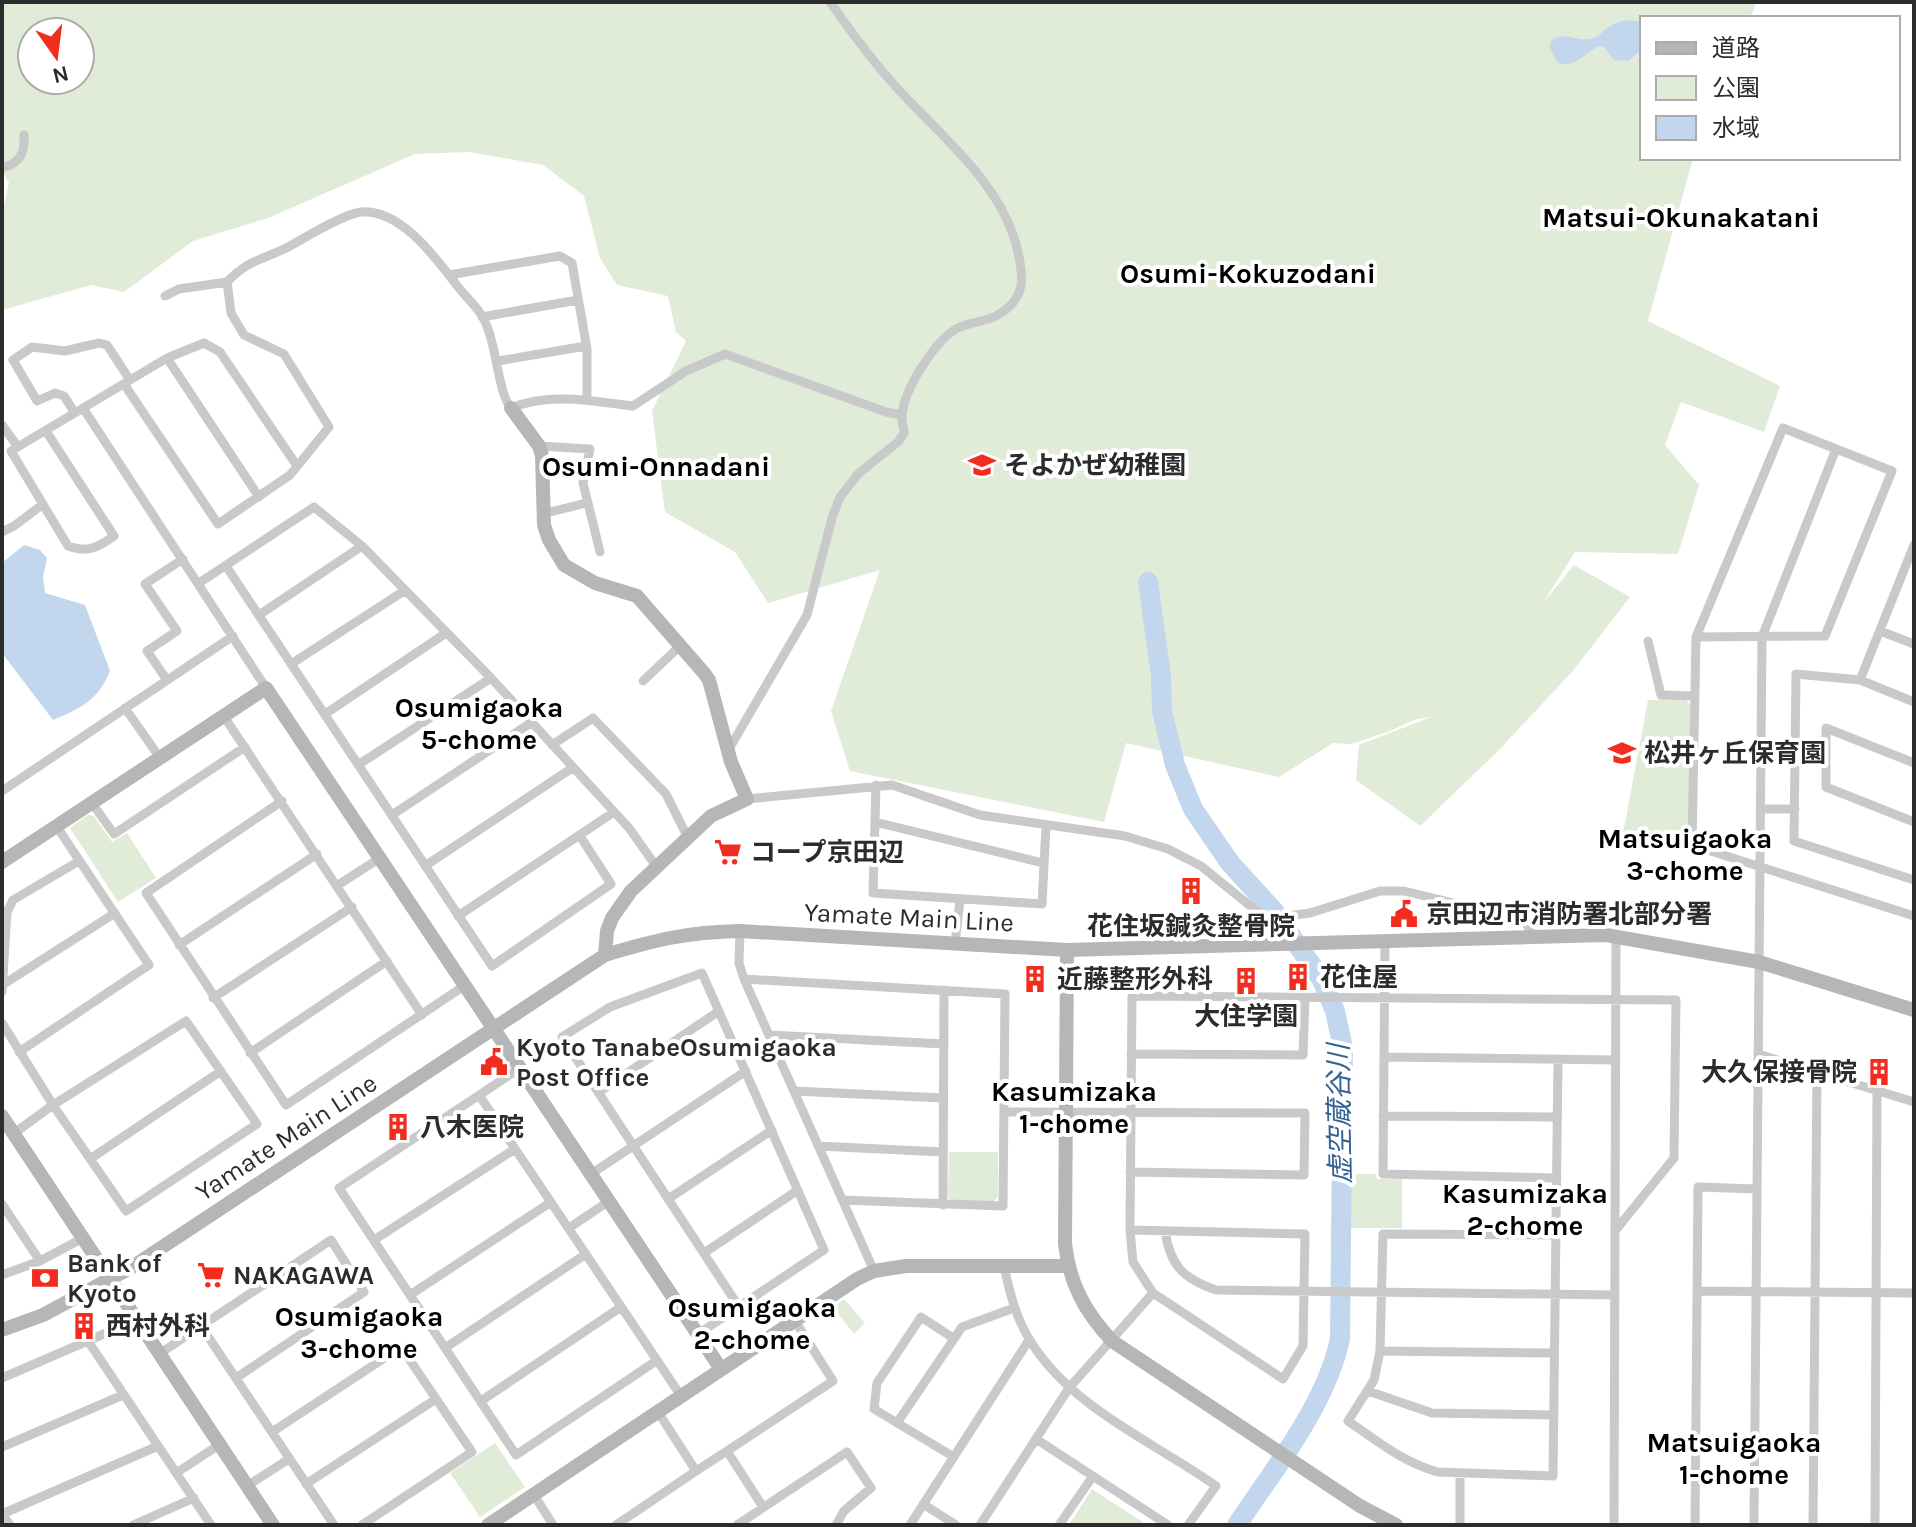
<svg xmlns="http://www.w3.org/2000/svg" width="1916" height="1527" font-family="Karla,'Noto Sans JP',sans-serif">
	<rect width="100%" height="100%" fill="#fff"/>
	<!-- green -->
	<path fill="#e0ebd8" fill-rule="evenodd" d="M2,2H1757L1750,18H1642V158H1693L1648,321L1780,386L1764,432L1681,402L1665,445L1699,485L1678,554L1575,552L1543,603L1574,565L1630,597L1572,672L1498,751L1420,826L1356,780L1359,745L1431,717L1416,719L1390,731L1351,744L1333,743L1279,777L1126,743L1104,822L850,771L831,711L880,570L768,603L735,552L665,512L652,411L686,341L676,332L668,296L617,285L600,258L584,196L543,165L469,152L415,154L268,218L193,241L124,292L91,285L2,310V215L9,183L2,171ZM32,32H80V80H32Z
		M1685,699L1690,704V839L1685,841L1624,840L1622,839L1648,700Z
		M88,815L94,816L112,842L127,833L156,878L118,902L70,828Z
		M949,1152H998V1197L994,1201H951L948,1197Z
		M1351,1174H1376L1377,1179H1402V1228H1351Z
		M844,1299L865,1323L854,1334L833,1307Z
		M495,1443L525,1487L480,1517L450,1473Z
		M1092,1489L1147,1525H1069Z"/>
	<!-- water -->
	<path fill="#c2d7ed" d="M1629,20L1642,22V50L1628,61L1614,60L1604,47L1600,46C1584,52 1576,70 1557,62L1549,47L1552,40C1566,31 1574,41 1589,39C1599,38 1602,31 1610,26C1616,22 1622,21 1629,20Z
		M24,545L40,550L47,558L43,577L45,593L85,605L110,671C98,700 82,708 53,720L2,653V563Z"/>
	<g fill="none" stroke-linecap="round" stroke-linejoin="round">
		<!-- river -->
		<path stroke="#c2d7ed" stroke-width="20" d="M1148,582L1161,676L1162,711L1175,765L1193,809L1230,863L1273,910L1322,980L1335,1011L1343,1048L1340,1339C1326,1405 1274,1469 1237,1525"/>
		<!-- street -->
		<path stroke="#c9c9c9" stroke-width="9" d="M2,168C20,163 25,154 24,135
			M449,275L560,256L572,263L587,349V400
			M165,296L179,289L227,282
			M482,317L578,300
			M167,358L259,497
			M498,361L586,346
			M124,384L218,524L290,475L329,427L284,354L244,335L231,313L227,282C250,258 264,260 290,246C306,237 344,214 361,212C402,209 437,260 459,288C466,297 476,306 482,316C497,340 497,392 511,408C549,392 593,401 633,406L686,371L725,354L886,412L902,415
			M83,408L266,688
			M75,413L64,396L55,393L37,401L13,360L32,347L65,351L99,343L107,345L130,380
			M2,425L18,447
			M46,431L114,536C97,548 88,553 68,546L11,451L167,358L204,343L220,352L297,466
			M539,446L590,449L583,483L600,552
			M542,514L586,503
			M2,532L14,526L42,505
			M226,566L492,966L611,884L580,836
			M199,583L314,507L362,546L491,678L629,828L656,866
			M259,615L362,546
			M1880,631L1914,644
			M1648,641L1661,695L1695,696
			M291,664L404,591
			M167,680L147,651L177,631L145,584L183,559
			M1860,680L1914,545
			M643,681L681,645
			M1914,702L1860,680L1796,674L1794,841L1914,880
			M125,708L160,758
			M325,714L446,633
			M223,715L422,1015
			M552,745L593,718L666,794L687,836
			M729,749L807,615L832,518L840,497L859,473L898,442L904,433C904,428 901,421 902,415C904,390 934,342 956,329C968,322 984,322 996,316C1027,299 1024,277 1017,248C1001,183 941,136 898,89C872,61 851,32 830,2
			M1914,763L1826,728V787L1914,822
			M358,765L491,678
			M876,785L873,893L1042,904L1046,826
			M2,791L233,636
			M747,799L892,785L980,815L1125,836L1168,849L1201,866L1254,909L1271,918L1310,913L1380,891H1404L1524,920L1534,937
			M282,801L146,893L286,1105L464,986
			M92,803L114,834L245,747
			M1760,809H1795
			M392,815L532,722
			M875,822L1043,863
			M1628,844L1692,845L1914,916
			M1692,845L1696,637L1783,428L1892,471L1825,636L1696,637
			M425,866L572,768
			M338,885L380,858
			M458,916L614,812
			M740,931L739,963L744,979L874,1271
			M1385,941L1383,1174L1557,1178
			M955,944L960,900
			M179,945L317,854
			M744,979L1005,994L1003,1206L842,1200
			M4,984L115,913
			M2,992L7,912L13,900L79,861
			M213,998L352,907
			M2,1023L53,1105L126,1211L257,1124L186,1021L53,1105L13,1134
			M769,1035L944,1044
			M19,1052L149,965L57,827
			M250,1053L387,961
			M1131,1054L1303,1055L1305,998
			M1758,1054L1914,1102
			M1384,1057L1616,1060
			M520,1068L339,1188L516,1455L656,1361
			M794,1091L943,1098
			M599,1092L719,1011
			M479,1095L681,1396
			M1004,1112L1305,1113L1304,1175L1130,1172
			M1383,1116L1557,1117
			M818,1146L943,1152
			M90,1159L221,1071
			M591,1174L746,1071
			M668,1199L772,1130
			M2,1204L40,1261
			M943,1205L944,990
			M569,1228L609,1201
			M1130,1230L1305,1234L1303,1346L1283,1379L1153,1293L1133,1262L1130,1230L1132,996L1676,1000L1674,1158L1615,1231
			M1165,1231C1170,1265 1183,1279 1216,1290L1615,1295
			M1556,1235L1383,1234L1380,1351L1374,1380L1348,1421C1377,1441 1404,1463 1438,1472L1553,1476L1558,1059
			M374,1240L515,1149
			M704,1253L798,1190
			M1004,1267C1010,1293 1016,1319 1031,1342C1073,1409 1154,1442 1216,1486L1188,1525
			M2,1275L40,1261L83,1238
			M1697,1291L1914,1293
			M410,1295L551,1202
			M201,1326L334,1525
			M698,1334C740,1306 782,1278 824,1250L702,973L610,1007L562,1037L739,1307
			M953,1338L921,1317L877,1383L874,1409L954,1457
			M88,1341L211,1525
			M445,1348L586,1254
			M1380,1351L1554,1353
			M159,1354L331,1240L364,1292L236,1378
			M2,1378L136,1320
			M1368,1391L1432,1413L1554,1415
			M481,1401L621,1307
			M658,1412L696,1471L727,1451L763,1507
			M897,1423L962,1327L1014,1308
			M272,1432L401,1347L472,1452L362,1525
			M1036,1439L1168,1525
			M2,1447L123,1395
			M727,1451L833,1381L795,1321
			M176,1473L219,1445
			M1460,1473V1525
			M306,1484L436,1399
			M247,1486L289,1459
			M534,1495L553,1525
			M923,1504L956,1525
			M10,1525L2,1514L158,1446
			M133,1525L194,1498
			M616,1525L696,1471
			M737,1525L847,1452L871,1488L844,1511L836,1525
			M910,1525L1029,1340
			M980,1525L1069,1388L1153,1293
			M1059,1525L1093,1476
			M1614,1525L1616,936
			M1695,1525L1698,1187L1757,1189
			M1754,1525L1762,637L1836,449
			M1813,1525L1817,1071
			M1875,1525L1877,1091"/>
		<!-- secondary -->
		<path stroke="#b6b6b6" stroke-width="14" d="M511,408L539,446L542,456L544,525L549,540L564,565L595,583L637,596L704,673L709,680L731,762L747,799L711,816L631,891L612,918L607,931L605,955
			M2,862L266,688L721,1369
			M1067,950L1065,1243C1069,1283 1085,1312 1112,1341L1360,1506L1396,1525
			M2,1116L273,1525
			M2,1330L43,1315L132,1267L605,955C655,940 687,932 740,931L1067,950L1606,935L1759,962L1914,1010
			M488,1525L857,1279L874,1271L906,1266H1069"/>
	</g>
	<!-- icons -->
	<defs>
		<g id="school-bare" transform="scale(2.16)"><path d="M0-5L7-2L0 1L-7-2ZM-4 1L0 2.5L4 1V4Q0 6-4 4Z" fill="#f22d1f" stroke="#fff" stroke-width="2.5" paint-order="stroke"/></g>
		<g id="supermarket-bare" transform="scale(2.16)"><path d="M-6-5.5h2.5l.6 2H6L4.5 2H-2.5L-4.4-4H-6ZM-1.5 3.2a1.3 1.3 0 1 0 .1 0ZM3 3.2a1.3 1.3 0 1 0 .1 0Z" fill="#f22d1f" stroke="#fff" stroke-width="2.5" paint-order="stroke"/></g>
		<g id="building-bare" transform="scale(2.16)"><path d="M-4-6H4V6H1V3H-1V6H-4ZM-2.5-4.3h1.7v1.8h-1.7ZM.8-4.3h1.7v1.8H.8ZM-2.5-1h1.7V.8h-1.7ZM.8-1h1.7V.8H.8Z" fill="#f22d1f" stroke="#fff" stroke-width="2.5" paint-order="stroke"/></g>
		<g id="civic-bare" transform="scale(2.16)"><path d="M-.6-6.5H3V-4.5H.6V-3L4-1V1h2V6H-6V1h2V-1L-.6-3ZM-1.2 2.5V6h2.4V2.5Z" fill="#f22d1f" stroke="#fff" stroke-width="2.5" paint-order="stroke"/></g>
		<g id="bank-bare" transform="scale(2.16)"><path d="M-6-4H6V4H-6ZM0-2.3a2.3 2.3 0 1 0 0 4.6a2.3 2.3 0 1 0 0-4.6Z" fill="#f22d1f" stroke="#fff" stroke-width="2.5" paint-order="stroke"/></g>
	</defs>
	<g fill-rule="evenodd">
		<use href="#school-bare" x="982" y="465"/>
		<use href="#school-bare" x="1622" y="753"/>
		<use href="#supermarket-bare" x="728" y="852"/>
		<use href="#building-bare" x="1191" y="891"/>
		<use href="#civic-bare" x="1404" y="914"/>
		<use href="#building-bare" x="1298" y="977"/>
		<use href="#building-bare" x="1035" y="979"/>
		<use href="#building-bare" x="1246" y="981"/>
		<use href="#civic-bare" x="494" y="1062"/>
		<use href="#building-bare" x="1879" y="1072"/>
		<use href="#building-bare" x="398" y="1127"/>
		<use href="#supermarket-bare" x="211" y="1275"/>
		<use href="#bank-bare" x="45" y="1278"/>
		<use href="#building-bare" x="84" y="1326"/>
	</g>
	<g text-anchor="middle" stroke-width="8" stroke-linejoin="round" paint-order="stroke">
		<!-- poi labels -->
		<g font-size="26" font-weight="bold" fill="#2c2c2c" stroke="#fff" text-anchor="start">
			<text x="1004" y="474">そよかぜ幼稚園</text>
			<text x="1644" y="762">松井ヶ丘保育園</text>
			<text x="750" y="861">コープ京田辺</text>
			<text x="1426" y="923">京田辺市消防署北部分署</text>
			<text x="1191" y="935" text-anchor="middle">花住坂鍼灸整骨院</text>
			<text x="1320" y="986">花住屋</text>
			<text x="1057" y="988">近藤整形外科</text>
			<text x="1246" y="1025" text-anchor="middle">大住学園</text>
			<text x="516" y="1056">Kyoto TanabeOsumigaoka<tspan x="516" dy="30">Post Office</tspan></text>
			<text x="1857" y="1081" text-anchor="end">大久保接骨院</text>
			<text x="420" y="1136">八木医院</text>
			<text x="67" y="1272">Bank of<tspan x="67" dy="30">Kyoto</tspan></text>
			<text x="233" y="1284">NAKAGAWA</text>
			<text x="106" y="1335">西村外科</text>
		</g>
		<!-- street labels -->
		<g font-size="26" fill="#2c2c2c" stroke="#fff">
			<text transform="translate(909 917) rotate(3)" y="9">Yamate Main Line</text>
			<text transform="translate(286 1137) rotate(-33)" y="9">Yamate Main Line</text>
		</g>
		<!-- neighbourhood labels -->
		<g font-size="28" font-weight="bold" fill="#000" stroke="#fff">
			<text x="1681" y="227">Matsui-Okunakatani</text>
			<text x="1248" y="283">Osumi-Kokuzodani</text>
			<text x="656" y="476">Osumi-Onnadani</text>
			<text x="479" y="717">Osumigaoka<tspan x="479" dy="32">5-chome</tspan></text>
			<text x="1685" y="848">Matsuigaoka<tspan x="1685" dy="32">3-chome</tspan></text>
			<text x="1074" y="1101">Kasumizaka<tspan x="1074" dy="32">1-chome</tspan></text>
			<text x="1525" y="1203">Kasumizaka<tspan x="1525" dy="32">2-chome</tspan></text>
			<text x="752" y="1317">Osumigaoka<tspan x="752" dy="32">2-chome</tspan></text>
			<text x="359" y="1326">Osumigaoka<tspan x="359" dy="32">3-chome</tspan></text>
			<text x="1734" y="1452">Matsuigaoka<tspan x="1734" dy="32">1-chome</tspan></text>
		</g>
		<!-- water labels -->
		<g font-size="28" font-style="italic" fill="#356294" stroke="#fff">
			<text transform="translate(1339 1114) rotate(-91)" y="10">虚空蔵谷川</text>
		</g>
	</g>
	<!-- border -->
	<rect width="1916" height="1527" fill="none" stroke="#2c2c2c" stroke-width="8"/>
	<!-- legend -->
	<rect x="1640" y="16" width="260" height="144" fill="#ffffff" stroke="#ababab" stroke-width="2"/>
	<rect x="1656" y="42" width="40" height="12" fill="#b6b6b6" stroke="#ababab" stroke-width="2"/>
	<text x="1712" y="56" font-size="24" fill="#2c2c2c">道路</text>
	<rect x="1656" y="76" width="40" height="24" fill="#e0ebd8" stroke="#ababab" stroke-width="2"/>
	<text x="1712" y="96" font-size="24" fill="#2c2c2c">公園</text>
	<rect x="1656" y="116" width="40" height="24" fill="#c2d7ed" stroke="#ababab" stroke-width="2"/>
	<text x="1712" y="136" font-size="24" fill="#2c2c2c">水域</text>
	<!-- north arrow -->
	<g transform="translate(56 56) rotate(166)"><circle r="38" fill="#ffffff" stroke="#ababab" stroke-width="2"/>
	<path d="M0-6L14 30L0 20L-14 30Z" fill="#f22d1f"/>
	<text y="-12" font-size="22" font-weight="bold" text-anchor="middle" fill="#2c2c2c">N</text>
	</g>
</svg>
